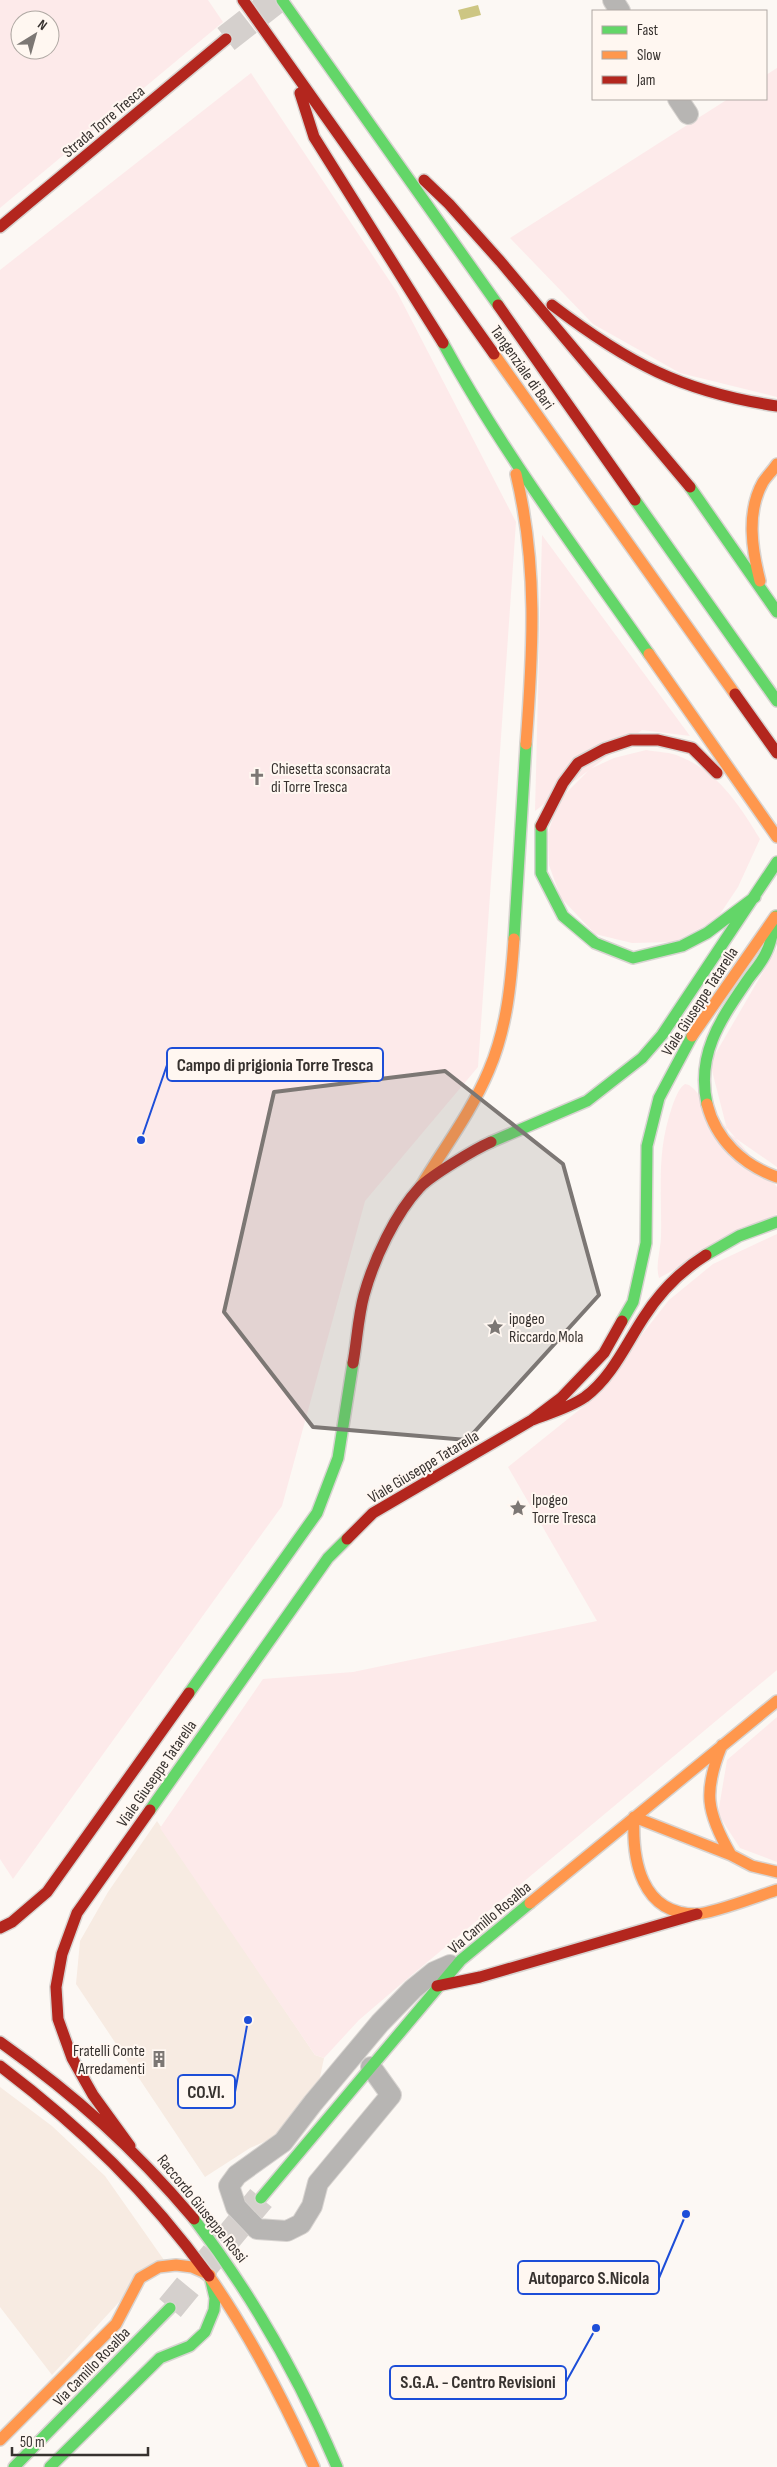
<svg xmlns="http://www.w3.org/2000/svg" width="777" height="2467" font-family="'Sofia Sans Condensed',sans-serif">
	<rect width="100%" height="100%" fill="#fcf8f4"/>
	<!-- built -->
	<path fill="#f7ebe2" d="M157,1821L315,2055L324,2058L319,2082L273,2138L250,2148L205,2177L76,1984L80,1941L108,1892Z
		M0,2087L52,2126L105,2176L164,2260L121,2300L52,2375L0,2307Z"/>
	<!-- green -->
	<path fill="#fdeaea" fill-rule="evenodd" d="M0,0H208L223,22L0,208ZM20,20H50V50H20Z
		M777,68V397L680,373L593,324L510,238L728,99H766V75Z
		M251,73L397,292L516,522L478,1067L365,1201L282,1506L13,1879L0,1859V270Z
		M542,535L690,736L642,730L535,811Z
		M646,750C657,752 671,752 681,757C718,772 740,806 760,839L738,887L716,920L674,942L632,943L595,934L561,898L549,865L548,833L559,800L590,769L614,758Z
		M777,948V1167L728,1133L710,1063Z
		M685,1084L689,1085L694,1089L777,1187V1214L659,1278C655,1265 661,1249 661,1236C662,1188 656,1154 672,1107C675,1099 678,1089 685,1084Z
		M777,1234V1670L394,1990L359,2020L324,2058L315,2055L160,1828L263,1679L353,1672L597,1621L508,1467L589,1402L669,1300L713,1264Z
		M777,1717V1862L740,1848L718,1814L727,1760Z"/>
	<!-- water -->
	<path fill="#cdc683" d="M478,5L481,15L461,20L458,10Z"/>
	<g fill="none" stroke-linecap="round" stroke-linejoin="round">
		<!-- secondary-tunnel -->
		<path stroke="#d5d0cd" stroke-width="28" stroke-dasharray="28 14" stroke-linecap="butt" d="M226,39L276,0
			M170,2308L261,2198"/>
		<!-- street casing -->
		<g stroke="#d8d4d1" stroke-width="22">
			<path id="street" d="M613,0L620,11
				M678,99L688,114
				M371,2067L391,2095L318,2183L312,2206L301,2224L287,2231L257,2229L236,2207L229,2186L237,2175L283,2142L313,2103L380,2023L413,1989L434,1972L450,1965"/>
		</g>
		<!-- fast casing -->
		<g stroke="#d8d4d1" stroke-width="14">
			<path id="fast" d="M282,0L498,305
				M443,343C503,453 578,552 649,654
				M690,487L777,612
				M635,500L777,701
				M541,826V873L563,916L595,943L633,958L682,946L707,933L755,897
				M514,939L526,744
				M707,1104C696,1053 721,1019 749,978C755,970 762,962 766,953C772,942 773,928 776,916
				M491,1142L587,1101L642,1058L662,1035L777,862
				M706,1255L739,1236L777,1222
				M622,1321L633,1302L646,1243L647,1146L659,1098L692,1036
				M189,1693L317,1513L338,1458L353,1363
				M150,1810L328,1558L347,1539
				M261,2198L461,1960L530,1903
				M194,2219C253,2296 299,2377 337,2467
				M14,2467L170,2308
				M50,2467L160,2358L190,2346L205,2332L214,2310L215,2298L210,2277"/>
		</g>
		<!-- slow casing -->
		<g stroke="#d8d4d1" stroke-width="14">
			<path id="slow" d="M494,354L735,694
				M516,474C538,565 533,651 526,744
				M760,581C752,550 746,512 763,482C767,476 773,470 777,464
				M649,654L777,837
				M692,1036L775,917
				M707,1104C716,1140 743,1165 777,1177
				M421,1186C444,1148 472,1111 489,1070C507,1028 511,983 514,939
				M722,1745C703,1791 706,1812 731,1855
				M777,1872L752,1866L731,1855L634,1817C632,1860 641,1914 696,1914C712,1914 758,1896 777,1890
				M530,1903L777,1701
				M209,2276C251,2336 284,2401 314,2467
				M0,2440L116,2324L140,2278L159,2267L176,2265L192,2267L210,2275"/>
		</g>
		<!-- jam casing -->
		<g stroke="#d8d4d1" stroke-width="14">
			<path id="jam" d="M243,0L494,354
				M300,93L314,137L443,343
				M424,180L449,204L500,261L690,487
				M0,227L226,39
				M498,305L635,500
				M552,305C628,363 682,392 777,406
				M735,694L777,753
				M541,826L563,783L578,763L604,749L631,740H658L692,748L717,773
				M353,1363C357,1341 358,1317 364,1295C374,1259 395,1214 420,1187C432,1175 475,1149 491,1142
				M532,1420C550,1413 569,1408 585,1397C612,1377 626,1344 644,1317C660,1292 682,1270 706,1255
				M347,1539L373,1513L532,1420L561,1398L604,1353L622,1321
				M0,1928L12,1922L47,1892L189,1693
				M437,1986L480,1977L697,1914
				M0,2042C76,2096 133,2147 194,2219
				M0,2066C83,2129 148,2192 209,2276
				M130,2146L93,2095L72,2058L58,2019L56,1987L62,1954L77,1913L150,1810"/>
		</g>
		<!-- street -->
		<use href="#street" stroke="#b7b5b3" stroke-width="20"/>
		<!-- fast -->
		<use href="#fast" stroke="#63d668" stroke-width="11"/>
		<!-- slow -->
		<use href="#slow" stroke="#ff974d" stroke-width="11"/>
		<!-- jam -->
		<use href="#jam" stroke="#b3261e" stroke-width="11"/>
	</g>
	<!-- marked area -->
	<path fill="#7c7774" fill-opacity="0.2" stroke="#7c7774" stroke-width="4" stroke-linejoin="round" d="M445,1071L563,1164L599,1295L467,1440L313,1427L224,1312L274,1092Z"/>
	<!-- icons -->
	<defs>
		<g id="church-bare" transform="scale(1.35)"><path d="M-1.2-6h2.4v3.5h3.3v2.4h-3.3V6h-2.4V-.1h-3.3v-2.4h3.3Z" fill="#7c7774" stroke="#fff7f1" stroke-width="2.5" paint-order="stroke"/></g>
		<g id="sight-bare" transform="scale(1.35)"><path d="M0-6L1.8-2.2L6-1.7L2.9 1.2L3.7 5.4L0 3.3L-3.7 5.4L-2.9 1.2L-6-1.7L-1.8-2.2Z" fill="#7c7774" stroke="#fff7f1" stroke-width="2.5" paint-order="stroke"/></g>
		<g id="building-bare" transform="scale(1.35)"><path d="M-4-6H4V6H1V3H-1V6H-4ZM-2.5-4.3h1.7v1.8h-1.7ZM.8-4.3h1.7v1.8H.8ZM-2.5-1h1.7V.8h-1.7ZM.8-1h1.7V.8H.8Z" fill="#7c7774" stroke="#fff7f1" stroke-width="2.5" paint-order="stroke"/></g>
	</defs>
	<g fill-rule="evenodd">
		<use href="#church-bare" x="257" y="777"/>
		<use href="#sight-bare" x="495" y="1327"/>
		<use href="#sight-bare" x="518" y="1508"/>
		<use href="#building-bare" x="159" y="2059"/>
	</g>
	<g text-anchor="middle" stroke-width="4" stroke-linejoin="round" paint-order="stroke">
		<!-- street labels -->
		<g font-size="16" fill="#37322f" stroke="#fff7f1">
			<text transform="translate(103 121) rotate(-40)" y="6">Strada Torre Tresca</text>
			<text transform="translate(523 367) rotate(55)" y="6">Tangenziale di Bari</text>
			<text transform="translate(699 1001) rotate(-57)" y="6">Viale Giuseppe Tatarella</text>
			<text transform="translate(423 1466) rotate(-31)" y="6">Viale Giuseppe Tatarella</text>
			<text transform="translate(156 1773) rotate(-55)" y="6">Viale Giuseppe Tatarella</text>
			<text transform="translate(489 1917) rotate(-40)" y="6">Via Camillo Rosalba</text>
			<text transform="translate(203 2208) rotate(51)" y="6">Raccordo Giuseppe Rossi</text>
			<text transform="translate(91 2366) rotate(-46)" y="6">Via Camillo Rosalba</text>
		</g>
		<!-- poi labels -->
		<g font-size="16" fill="#37322f" stroke="#fff7f1" text-anchor="start">
			<text x="271" y="774">Chiesetta sconsacrata<tspan x="271" dy="18">di Torre Tresca</tspan></text>
			<text x="509" y="1324">ipogeo<tspan x="509" dy="18">Riccardo Mola</tspan></text>
			<text x="532" y="1505">Ipogeo<tspan x="532" dy="18">Torre Tresca</tspan></text>
			<text x="145" y="2056" text-anchor="end">Fratelli Conte<tspan x="145" dy="18">Arredamenti</tspan></text>
		</g>
	</g>
	<!-- callouts -->
	<path fill="none" stroke="#1d4ed8" stroke-width="2" d="M141 1140L167 1065M248 2020L235 2092M686 2214L659 2278M596 2328L566 2382"/>
	<g fill="#1d4ed8" stroke="#fff7f1" stroke-width="2">
		<circle cx="141" cy="1140" r="5"/>
		<circle cx="248" cy="2020" r="5"/>
		<circle cx="686" cy="2214" r="5"/>
		<circle cx="596" cy="2328" r="5"/>
	</g>
	<g fill="#fff7f1" stroke="#1d4ed8" stroke-width="2">
		<rect x="167" y="1048" width="216" height="33" rx="5"/>
		<rect x="178" y="2075" width="57" height="33" rx="5"/>
		<rect x="518" y="2261" width="141" height="33" rx="5"/>
		<rect x="390" y="2366" width="176" height="33" rx="5"/>
	</g>
	<g font-size="18" text-anchor="middle" font-weight="bold" fill="#37322f">
		<text x="275" y="1071">Campo di prigionia Torre Tresca</text>
		<text x="206" y="2098">CO.VI.</text>
		<text x="589" y="2284">Autoparco S.Nicola</text>
		<text x="478" y="2388">S.G.A. - Centro Revisioni</text>
	</g>
	<!-- legend -->
	<rect x="592" y="10" width="175" height="90" fill="#fff7f1" stroke="#afa8a3"/>
	<rect x="602" y="26" width="25" height="8" fill="#63d668" stroke="#afa8a3"/>
	<text x="637" y="35" font-size="15" fill="#37322f">Fast</text>
	<rect x="602" y="51" width="25" height="8" fill="#ff974d" stroke="#afa8a3"/>
	<text x="637" y="60" font-size="15" fill="#37322f">Slow</text>
	<rect x="602" y="76" width="25" height="8" fill="#b3261e" stroke="#afa8a3"/>
	<text x="637" y="85" font-size="15" fill="#37322f">Jam</text>
	<!-- north arrow -->
	<g transform="translate(35 35) rotate(37)"><circle r="24" fill="#fff7f1" stroke="#afa8a3"/>
	<path d="M0-4L9 19L0 12L-9 19Z" fill="#7c7774"/>
	<text y="-8" font-size="14" font-weight="bold" text-anchor="middle" fill="#37322f">N</text>
	</g>
	<!-- scale -->
	<path d="M12 2447v8h136v-8" fill="none" stroke="#37322f" stroke-width="2.5"/>
	<text x="20" y="2447" font-size="15" fill="#37322f" stroke="#fff7f1" stroke-width="4" paint-order="stroke">50 m</text>
</svg>
